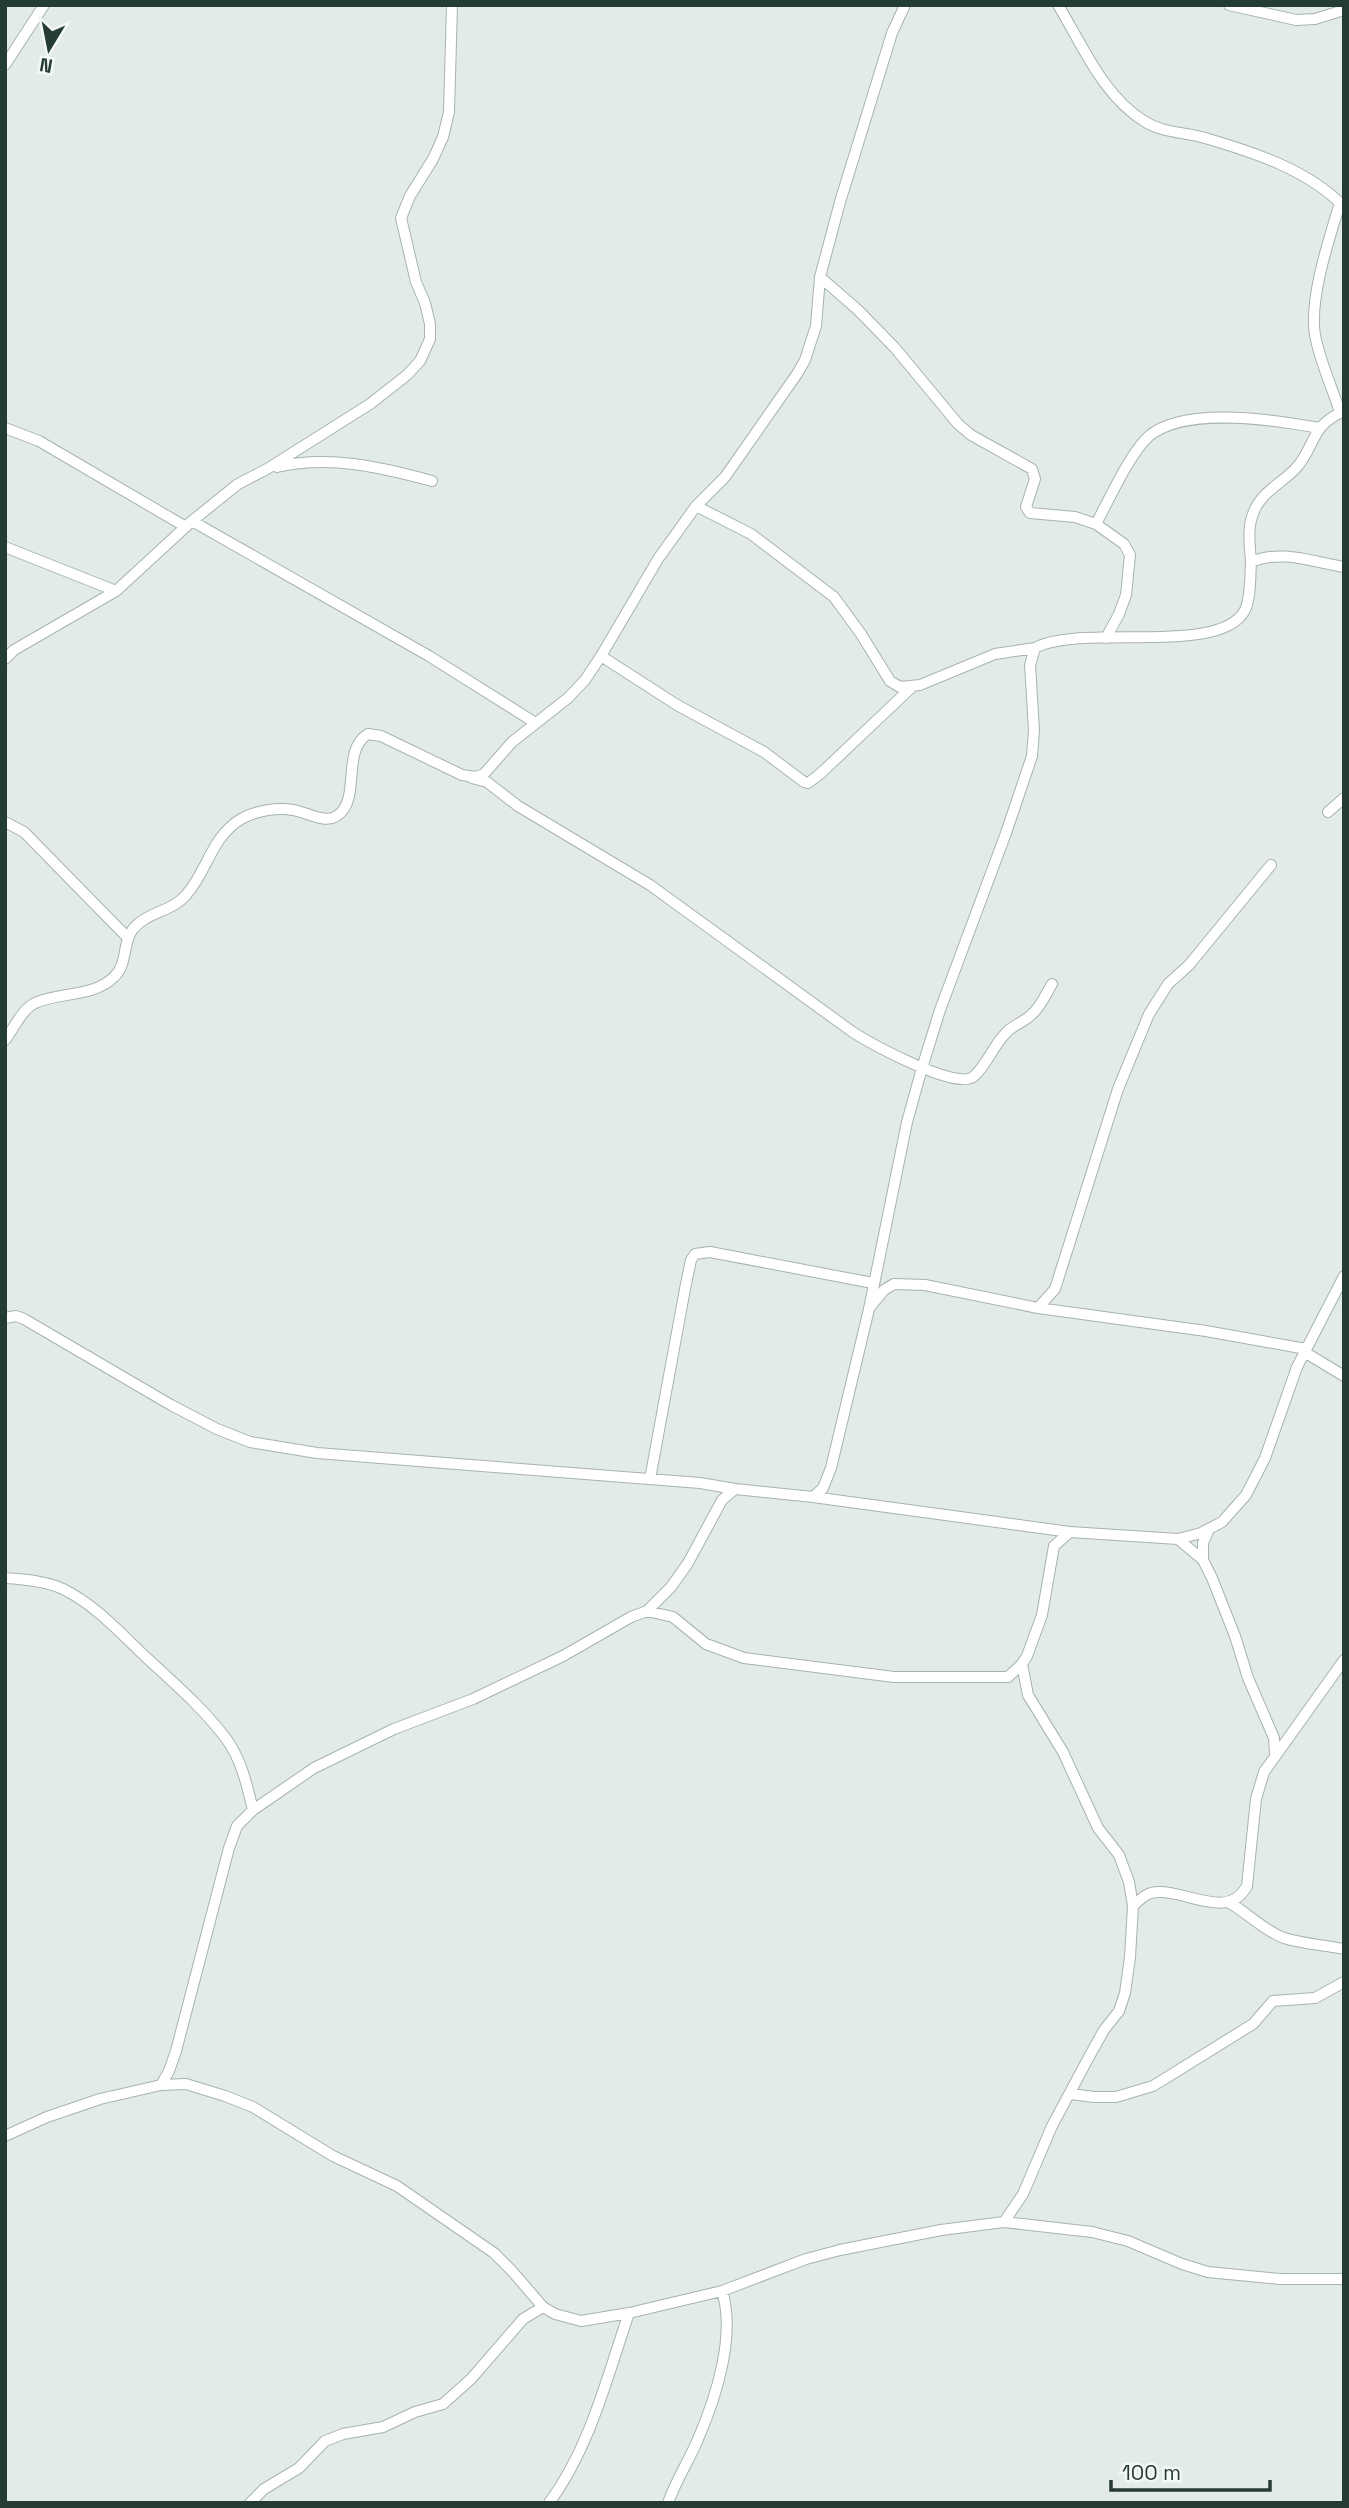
<svg xmlns="http://www.w3.org/2000/svg" width="1349" height="2508" font-family="'Space Grotesk',sans-serif">
	<rect width="100%" height="100%" fill="#e3ebe8"/>
	<g fill="none" stroke-linecap="round" stroke-linejoin="round">
		<!-- minor casing -->
		<g stroke="#a6b3af" stroke-width="12">
			<path id="minor" d="M1058,5C1082,44 1103,96 1144,121C1162,133 1185,132 1205,138C1253,152 1309,170 1344,207
				M1229,5L1296,20L1315,19L1344,10
				M5,65L44,5
				M820,277L858,310L895,348L958,424L971,435L1032,469L1035,479L1026,507L1030,513L1075,517L1096,524L1124,544L1130,555L1126,595L1119,614L1106,638
				M1340,412C1332,387 1320,362 1315,335C1309,299 1329,239 1340,203
				M5,428L39,441L186,527
				M277,467C329,455 381,467 432,481
				M696,506L751,534L834,597L861,634L890,681L900,687L920,685L995,654L1035,648
				M192,521L429,656L534,722
				M1096,524C1109,500 1130,453 1149,436C1185,406 1276,420 1319,428
				M5,547L116,591
				M1251,562C1250,547 1247,528 1253,514C1260,492 1283,483 1297,467C1316,445 1310,426 1344,411
				M601,656L677,705L764,752L804,782L808,783L820,774L912,687
				M5,659L14,650L116,591L192,521L238,484L267,469L370,404L407,375L420,361L430,339V324L425,303L416,282L401,218L410,196L433,159L443,137L449,112L452,5
				M472,778L487,782L518,806L650,885L854,1033C872,1044 955,1090 973,1077C986,1067 993,1046 1005,1034C1012,1025 1023,1023 1031,1015C1040,1008 1046,994 1052,984
				M1328,812L1344,798
				M5,822L24,832L128,938
				M5,1040C14,1029 21,1010 35,1003C59,992 94,997 114,977C128,964 122,943 133,929C148,911 172,912 186,895C207,872 211,837 241,819C255,811 277,807 293,810C307,812 326,825 338,815C361,799 341,750 368,734L381,736L462,775L476,777L484,774L512,742L568,698L585,680L601,656L658,559L696,506L725,477L797,374L805,360L816,326L820,277L840,202L892,33L905,5
				M870,1307L884,1290L894,1284L925,1285L1038,1308L1206,1331L1306,1349
				M1038,1308L1055,1289L1118,1089L1149,1014L1168,984L1189,965L1271,865
				M5,1318L16,1316L24,1319L171,1405L217,1429L250,1442L317,1453L700,1483L735,1489
				M1306,1353L1344,1376
				M650,1479L685,1289L691,1260L695,1254L710,1252L873,1283
				M813,1497L1070,1532L1178,1539L1201,1533L1222,1522L1246,1495L1265,1458L1297,1367L1344,1276
				M1178,1539L1203,1560L1212,1578L1235,1636L1248,1678L1274,1738L1275,1754
				M1203,1560V1543L1209,1529
				M5,1578C24,1579 46,1581 63,1589C96,1605 122,1635 149,1660C176,1685 205,1710 227,1740C242,1761 247,1786 253,1810
				M647,1611L673,1617L706,1644L744,1658L894,1677H1008L1022,1664L1027,1656L1042,1615L1054,1546L1070,1532
				M1228,1902C1248,1913 1263,1930 1284,1938C1303,1944 1324,1945 1344,1949
				M1133,1906C1138,1901 1144,1895 1151,1893C1182,1886 1227,1923 1247,1886L1256,1799L1264,1772L1344,1660
				M161,2085L169,2071L176,2051L229,1848L237,1826L253,1810L314,1768L394,1729L473,1699L563,1656L631,1617L647,1611L671,1587L688,1563L722,1500L735,1489L813,1497L823,1488L831,1468L869,1309L907,1122L922,1068L940,1010L1006,833L1032,756L1034,730L1030,665L1035,648C1080,623 1221,657 1245,610C1251,597 1250,576 1251,562C1282,549 1312,562 1344,567
				M1071,2094L1094,2097H1116L1153,2086L1253,2024L1273,2001L1315,1998L1344,1982
				M5,2136L47,2117L100,2099L161,2085L186,2084L225,2096L253,2107L333,2156L397,2186L494,2253L512,2271L543,2307L555,2314L581,2321L629,2313L722,2291L806,2259L840,2250L941,2230L1004,2222L1092,2232L1128,2241L1182,2264L1208,2272L1280,2279H1344
				M1004,2222L1023,2194L1052,2126L1090,2055L1104,2030L1119,2011L1125,1993L1130,1957L1133,1906L1129,1882L1119,1855L1098,1828L1063,1752L1028,1695L1022,1664
				M250,2503L264,2489L299,2468L325,2441L343,2434L383,2427L415,2412L443,2404L471,2379L523,2319L543,2307
				M549,2503C590,2448 607,2377 629,2313
				M668,2503C676,2480 689,2461 698,2439C716,2398 736,2335 722,2291"/>
		</g>
		<!-- minor -->
		<use href="#minor" stroke="#fff" stroke-width="10"/>
	</g>
	<!-- border -->
	<rect width="1349" height="2508" fill="none" stroke="#253b35" stroke-width="14"/>
	<!-- north arrow -->
	<g transform="translate(49 49) rotate(190)" stroke="#f3f8f6" stroke-width="5" paint-order="stroke">
	<path d="M0-5L12 26L0 18L-12 26Z" fill="#253b35"/>
	<text y="-10" font-size="19" font-weight="bold" text-anchor="middle" fill="#253b35">N</text>
	</g>
	<!-- scale -->
	<path d="M1111 2480v10h159v-10" fill="none" stroke="#253b35" stroke-width="3.5"/>
	<text x="1122" y="2480" font-size="21" fill="#253b35" stroke="#f3f8f6" stroke-width="5" paint-order="stroke">100 m</text>
</svg>
